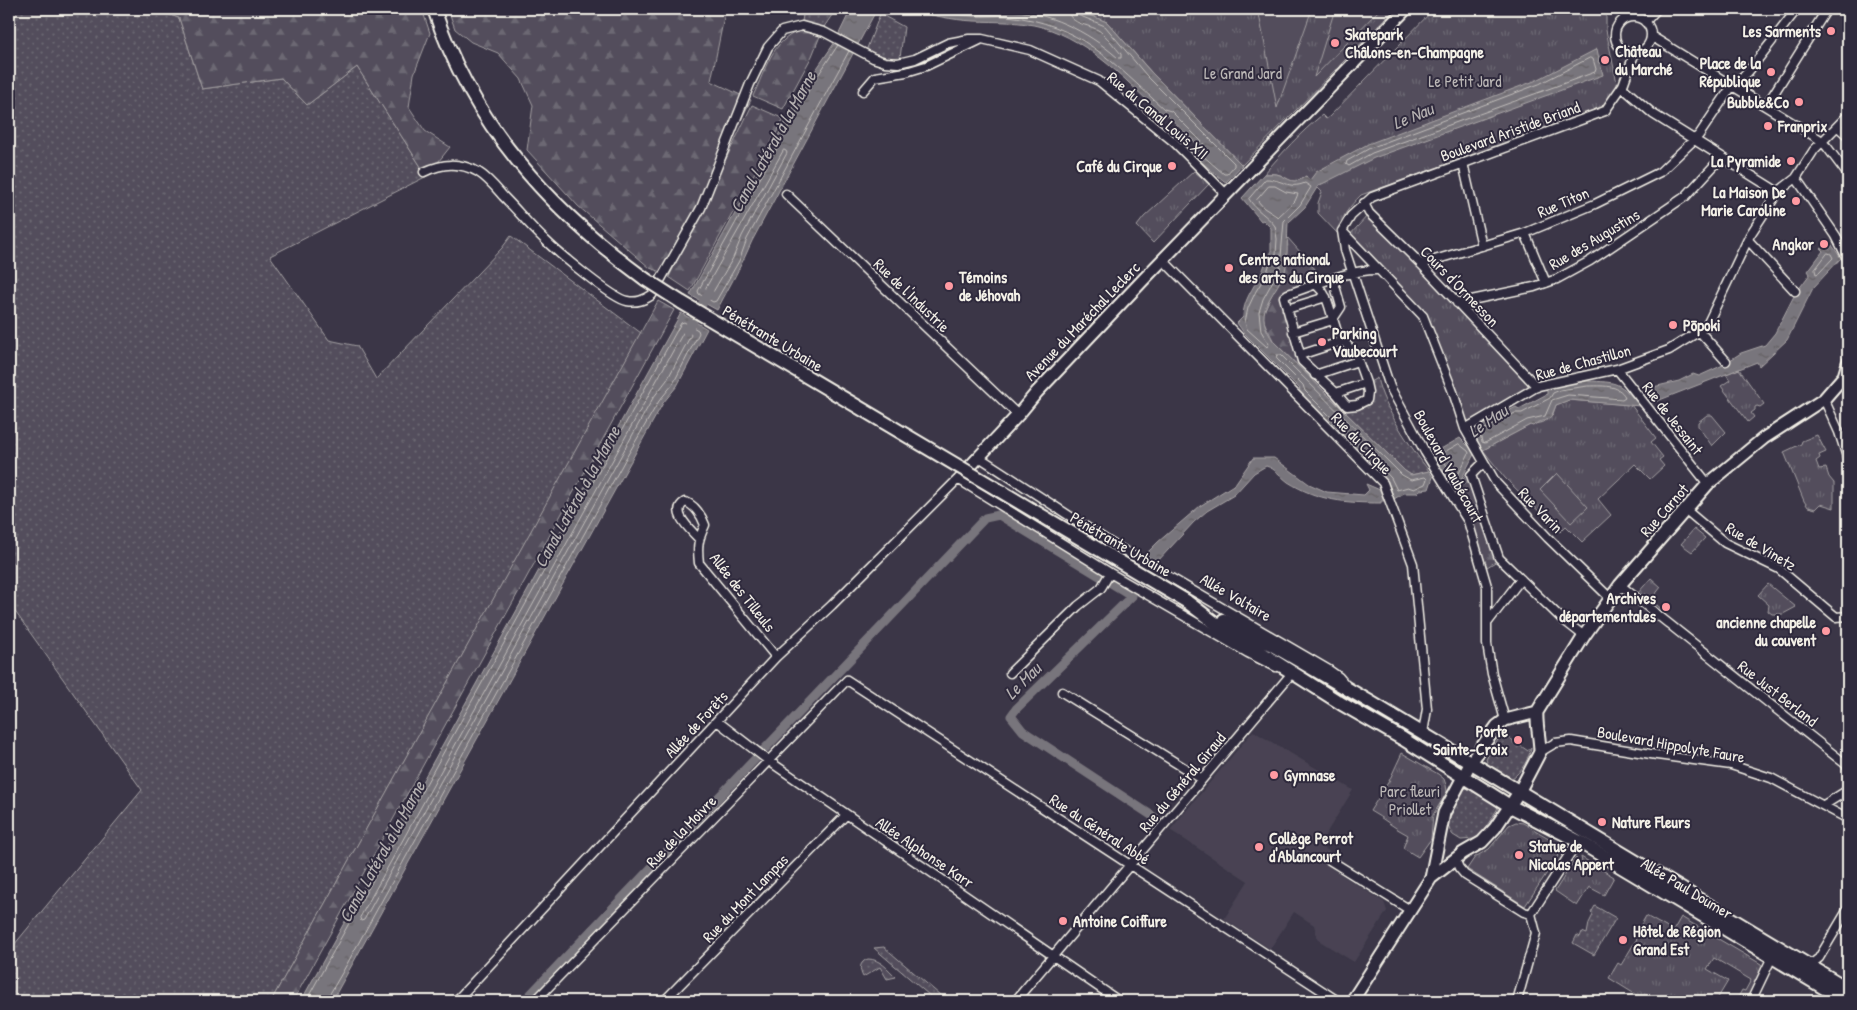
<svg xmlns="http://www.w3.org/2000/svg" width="1857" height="1010" font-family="'Patrick Hand',sans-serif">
	<defs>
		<pattern id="grass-dots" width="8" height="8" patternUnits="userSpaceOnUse" patternTransform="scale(1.25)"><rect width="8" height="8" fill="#534e5c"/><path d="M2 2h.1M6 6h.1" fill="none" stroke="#6c6873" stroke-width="1.8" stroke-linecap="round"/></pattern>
		<pattern id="forest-firs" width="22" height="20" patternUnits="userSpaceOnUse" patternTransform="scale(1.25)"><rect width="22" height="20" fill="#534e5c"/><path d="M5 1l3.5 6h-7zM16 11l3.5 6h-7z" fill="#6c6873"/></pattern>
		<pattern id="park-tufts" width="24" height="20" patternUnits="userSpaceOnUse" patternTransform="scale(1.25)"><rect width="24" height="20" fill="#534e5c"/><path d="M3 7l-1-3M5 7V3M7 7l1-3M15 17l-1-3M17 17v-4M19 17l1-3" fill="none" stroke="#6c6873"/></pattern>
		<pattern id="water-ripples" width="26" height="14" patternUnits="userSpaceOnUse" patternTransform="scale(1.25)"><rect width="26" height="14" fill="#78747b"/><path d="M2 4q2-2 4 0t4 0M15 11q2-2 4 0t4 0" fill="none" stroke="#636063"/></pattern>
	</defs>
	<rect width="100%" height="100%" fill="#3b3647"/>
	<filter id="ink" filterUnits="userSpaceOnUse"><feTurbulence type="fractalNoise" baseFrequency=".02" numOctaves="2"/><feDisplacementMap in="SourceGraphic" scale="10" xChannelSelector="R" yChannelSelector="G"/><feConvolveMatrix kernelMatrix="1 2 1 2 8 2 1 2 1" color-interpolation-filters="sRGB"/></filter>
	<g filter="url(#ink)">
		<!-- built -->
		<path fill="#484352" d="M1253,731L1353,790L1319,845L1332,853L1325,864L1384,902L1387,911L1354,962L1318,940L1314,925L1294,912L1270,949L1224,919L1248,881L1170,830Z"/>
		<!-- grass -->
		<path fill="url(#grass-dots)" stroke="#a4a0a2" d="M9,9H153L179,18L202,89L281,78L307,105L357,67L427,176L270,256L329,340L357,346L376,379L502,248L511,236L641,333L271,1001H9V951L142,790L9,603Z
			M796,9H836L824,27L802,22L803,15H793Z
			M882,9H888L884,16L904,27L900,58H883L866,51Z
			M1314,377L1346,408L1369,401L1368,383L1377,378C1384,409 1410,446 1429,471L1411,475L1405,471L1344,411Z
			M1507,730L1505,735L1528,751L1531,747C1530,757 1521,773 1512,778L1488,765L1486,759L1501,735Z
			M1467,788L1496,804L1498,808L1481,835L1474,839L1461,840L1453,835L1450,831L1447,821L1453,805L1464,789Z
			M1595,906L1616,918L1594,955L1573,943L1577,935L1580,937L1582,932L1587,934L1589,923L1593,915L1591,913Z
			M884,947L947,1001H936L874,948Z
			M868,959C880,959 888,969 896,977L887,979L880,967L863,977C859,969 859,962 868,959Z"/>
		<!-- forest -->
		<path fill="url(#forest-firs)" stroke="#a4a0a2" d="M153,9H422L430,33L414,74L409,107L425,131L450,147L427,176L357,67L307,105L281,78L202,89L179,18Z
			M448,9H728L724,17L711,81L751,100L695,212L663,273L650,268L578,206L527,150L533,105L521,79L498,53L471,42L455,29Z
			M801,30L820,36L812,56L783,109L753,96C766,69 771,41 801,30Z
			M752,105L784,119L690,291L669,277Z
			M1287,237L1324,279L1281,293L1296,348L1314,377L1344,411L1274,342L1264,322L1263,314L1271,296L1285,270Z
			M658,301L674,310L293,1001H271Z
			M1467,474L1497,561L1487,567L1466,510L1452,488Z"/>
		<!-- park -->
		<path fill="url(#park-tufts)" stroke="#a4a0a2" d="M1074,9H1395L1242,165L1152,73L1107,22Z
			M1434,9H1606V30L1618,88L1604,108L1361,195C1349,207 1341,217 1338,234L1318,213V203L1322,192L1306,176C1291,185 1293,181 1280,175C1276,173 1268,174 1264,174C1282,153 1300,133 1322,115L1326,119L1329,117Z
			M1194,171L1209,184L1153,243L1137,226L1144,217Z
			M1368,215L1419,265L1527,380L1528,388L1524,393L1466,424L1423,316L1348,237Z
			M1739,369L1764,404L1760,407L1757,406L1755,407V410L1751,413L1754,417L1748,422L1721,386L1730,380L1726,374Z
			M1569,400L1631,405L1656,438L1651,442L1663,457L1659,460L1664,466L1650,479L1635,464L1598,499L1611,515L1582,542L1566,526L1560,532L1505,478L1483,450L1530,425L1544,422L1553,414L1556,405Z
			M1707,415H1712L1726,432L1712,446L1698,426V422Z
			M1817,435L1826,452L1819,455L1820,458L1816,461L1819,469L1826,468L1829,477L1834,483V508L1821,504L1816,509L1808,507L1804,501L1784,452L1801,444L1802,441Z
			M1694,529L1705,538L1692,552L1681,544Z
			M1651,578L1661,587L1651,600L1664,611L1661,616L1637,594Z
			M1768,584L1796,607L1783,614H1772L1768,611L1769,605L1758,595Z
			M1402,753L1438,774L1444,779L1446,785L1447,792L1433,815L1431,839L1418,857L1403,848L1408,835C1394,828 1383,818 1370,811L1389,781Z
			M1516,822L1523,823L1564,847L1525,906L1467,869L1475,857L1489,849L1509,825Z
			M1581,857L1614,877L1604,895L1589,887L1577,906L1555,891L1576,858L1578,863L1582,862Z
			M1646,916L1673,931L1681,917L1761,964L1763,968L1747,1001H1736L1742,990L1745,991L1751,980L1714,958L1707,969L1728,981L1716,1001H1646L1609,978L1618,963L1621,965L1638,937L1635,935Z"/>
		<!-- pitch -->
		<path fill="#534e5c" stroke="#a4a0a2" d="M1258,9H1312L1277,108Z
			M1335,9H1380L1314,77Z
			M1557,473L1588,507L1571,523L1540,490Z"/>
		<!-- water -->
		<path fill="url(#water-ripples)" stroke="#aaa6a7" d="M851,9H877L752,241C742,265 729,287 717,310L690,295L807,83L835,42Z
			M898,9H1074L1107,22L1150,71L1242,165L1226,182L1224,181L1192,154L1200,147L1167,115L1164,117C1129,83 1091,41 1042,27C1020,21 997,22 974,21C952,20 931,15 910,10L908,14Z
			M1597,49L1599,59L1598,62L1600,63L1603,75L1374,158L1318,186L1305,207L1288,223C1287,235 1288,261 1285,271C1273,300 1251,310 1274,342L1405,471L1411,475L1429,471L1433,477L1429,489L1420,490L1417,493H1404L1394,499L1390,487L1374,467L1298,391L1300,389L1244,333L1237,323L1243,317C1243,301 1253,288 1261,274C1265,267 1265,259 1271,253V228L1263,220L1261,221L1242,198L1264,174C1269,174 1276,173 1280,175C1291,180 1294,185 1306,176L1310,180L1316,172L1368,144L1537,80Z
			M1829,241L1841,258L1813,288L1787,340L1759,366L1757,362L1652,403L1644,392L1653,389V387L1679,381L1693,374L1699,376L1721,366L1741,353L1765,345L1775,333L1795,294L1810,274L1808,271L1823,251L1821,249Z
			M681,313L707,329L677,386L663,403L631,461L332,1001H301Z
			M1587,381C1618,382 1620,382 1640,406L1569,400L1556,405C1548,428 1544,416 1533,426L1530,425L1483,450C1475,446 1474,435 1478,428L1516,407L1519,409L1547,394V390L1559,385Z
			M1460,438L1467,445L1471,446L1475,452L1463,476L1453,486L1432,454Z
			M1253,458H1274L1309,484L1327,492L1364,495L1369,490L1366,484L1380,490L1384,501H1381V503C1346,503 1318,501 1288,482C1280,476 1276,469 1266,466L1254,473L1234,495L1207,511L1194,522L1157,562L1145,555L1158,542L1200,506L1235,484Z"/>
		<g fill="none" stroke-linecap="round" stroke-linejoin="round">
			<!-- shore -->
			<path stroke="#c2bfbc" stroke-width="1" d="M928,9C943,12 958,15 973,16C984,17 996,15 1007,16C1080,23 1113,63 1164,109L1171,111L1203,143L1204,147L1202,155L1224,174H1227L1234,166V163L1146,75L1105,26L1078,15L1075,9
				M967,9C980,10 993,9 1006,10C1048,12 1086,30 1118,58H1121V54C1115,47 1109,39 1102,33C1092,23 1069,27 1068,9
				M838,45L811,86L698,291L699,294L713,302L716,301L739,261L747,239L849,51
				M1590,58L1593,59L1596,69L1595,72L1372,153L1349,166L1346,164L1347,161L1370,148L1539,84Z
				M784,150L786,151L787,153L742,236L733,258L713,292L710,293L707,291L706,288Z
				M1266,179C1283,179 1288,190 1305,183L1311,187L1300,205L1284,221L1280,268L1263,299L1259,312L1261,331L1269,344L1267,347L1247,329L1245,322L1248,308L1256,291L1266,275L1271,260L1276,254L1277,239L1275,226C1267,215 1256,211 1249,199Z
				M1269,186H1275L1286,192L1298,194L1295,201L1278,217L1264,208L1257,200Z
				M1828,253L1831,254L1833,258L1819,273L1816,274L1815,270Z
				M685,330L690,333L691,335L667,380L653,398L364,920L361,921L360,918Z
				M1277,355H1281L1402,475L1411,480L1425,477L1427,479L1425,484L1414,489L1408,487L1397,490L1391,478L1377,463L1305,391L1303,385L1277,359Z
				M1588,386C1601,386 1619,384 1625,397L1622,399L1568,395L1552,400L1545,416L1527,420L1485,443L1482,442L1480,434L1482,431L1515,413H1522L1550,398L1553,393L1560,390Z
				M1459,444L1468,451L1469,453L1459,473L1454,477L1440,455Z
				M306,1001L628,419L681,323L684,322L698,330L699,333L673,384L659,401L626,458L342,973L328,997V1001"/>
			<!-- canal -->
			<path stroke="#78747b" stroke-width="9" d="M687,331L709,292
				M1127,587L1124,591L1132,596L1016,709L1011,716L1023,731L1157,819
				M524,1001L985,518L999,515L1124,591"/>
			<!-- street casing -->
			<g stroke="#f4f1e8" stroke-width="11">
				<path id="street" d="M1622,9L1625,18
					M1615 35a18 18 0 1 1 36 0a18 18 0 1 1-36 0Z
					M1645,22L1657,9
					M1651,36L1819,139L1827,147L1848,175
					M1622,87L1653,114L1778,192
					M863,91L875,77L906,72L926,66L980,40
					M1766,106L1827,9
					M1838,127L1848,136
					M1463,163L1482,246
					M424,172C443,163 459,162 478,172C488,178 496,188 503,196C517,210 530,226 545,240C557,252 613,299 627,301C637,303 644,300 652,295L701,208L750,84L768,47L782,31L802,26L824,32L873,58L885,62L898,63L915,59L948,43L969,39H982L1030,50L1099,81L1174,142L1226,194
					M1796,178L1836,236L1848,260
					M786,194L1018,415
					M1364,203L1369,213L1421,264L1537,387
					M1342,231L1423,316L1453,392L1465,429L1496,483L1548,538L1610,598
					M1525,233L1546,283
					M1748,240L1795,291
					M1163,260L1383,483L1413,564L1427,709L1423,733
					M1421,264L1525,233L1595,204L1660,172L1699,135L1732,86L1748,72L1797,9
					M1333,279L1341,307L1333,319L1338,335L1356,355L1366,383L1336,393L1302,361L1284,297L1288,294C1316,285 1349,269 1379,270
					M1316,285C1327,293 1329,307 1333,319
					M1457,303L1534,287L1557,279L1590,261L1686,196L1722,157
					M1287,309L1326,297
					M1293,332L1333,320
					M1700,332L1726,361
					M1300,355L1343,341
					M1617,369L1708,484
					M1315,375L1358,361
					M1336,393L1347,406L1357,405L1367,400L1368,392L1366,383
					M1824,399L1839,432L1848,460
					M1465,429L1538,386L1617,369L1669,350L1706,327L1750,235L1778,192L1796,178L1814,150L1848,115
					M979,457L1111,543L1329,670L1339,677L1345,684
					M1484,462L1471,475L1499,558L1561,618L1584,636
					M958,479L1110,573L1248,653L1276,667
					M1686,510L1725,543L1779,569L1836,617L1848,616
					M699,539C691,530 669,512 685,502C694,504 702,516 705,525C698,540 697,546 699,563L776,657
					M1620,585L1848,766
					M1488,622L1521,579
					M1010,673L1078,606L1101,588L1110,573
					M1062,692L1202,779
					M1505,720L1492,674L1487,644V586L1468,521L1425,452L1390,387L1345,250L1342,231L1351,216L1372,197L1605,111L1623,85L1635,52
					M717,721L769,761L1119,1001
					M1540,752L1555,743L1571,741L1657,755L1731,765L1771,778L1848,819
					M1824,805L1848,790
					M1328,859L1410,910
					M1455,859L1459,868L1465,875L1524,912L1531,914L1578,841
					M1806,964L1814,962L1819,958L1848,909
					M456,1001L776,657L832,605L961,476
					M535,1001L847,680L1338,1001
					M664,1001L846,815
					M1015,1001L1292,673L1289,672
					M1517,1001L1536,933L1531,914
					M1751,1001L1772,957"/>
			</g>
			<!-- secondary casing -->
			<g stroke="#f4f1e8" stroke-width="15">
				<path id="secondary" d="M964,473L1018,415L1037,392L1144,279L1406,9
					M1431,878L1444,813L1471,762L1497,726L1505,720L1537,712
					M1352,1001L1431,878L1463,853L1482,842L1495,828L1519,792L1540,752C1540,738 1536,725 1537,712L1584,636L1620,585L1708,484L1764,438L1824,399L1844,376L1848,363"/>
			</g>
			<!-- primary casing -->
			<g stroke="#f4f1e8" stroke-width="16">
				<path id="primary" d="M434,9C472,124 549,209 645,279
					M1186,601L1219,626L1342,704L1403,739L1510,806L1578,841L1846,1001
					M1224,620L1274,646L1370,702L1848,989"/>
			</g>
			<!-- street -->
			<use href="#street" stroke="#2f2a3d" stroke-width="8"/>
			<!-- secondary -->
			<use href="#secondary" stroke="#2f2a3d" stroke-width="11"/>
			<!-- primary -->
			<use href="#primary" stroke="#2f2a3d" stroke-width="12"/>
			<!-- primary-bridge casing -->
			<g stroke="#f4f1e8" stroke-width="16" stroke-linecap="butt">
				<path id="primary-bridge" d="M645,279L681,302L1186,601"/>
			</g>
			<!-- primary-bridge -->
			<use href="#primary-bridge" stroke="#2f2a3d" stroke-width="12"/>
		</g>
	</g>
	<!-- markers -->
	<g fill="#ff9aa2" stroke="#2f2a3d" stroke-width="2">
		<circle cx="1831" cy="31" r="5"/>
		<circle cx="1335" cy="43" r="5"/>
		<circle cx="1605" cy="60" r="5"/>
		<circle cx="1771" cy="72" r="5"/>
		<circle cx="1799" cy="102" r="5"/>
		<circle cx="1768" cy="126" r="5"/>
		<circle cx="1791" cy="161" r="5"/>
		<circle cx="1172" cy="166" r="5"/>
		<circle cx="1796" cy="201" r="5"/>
		<circle cx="1824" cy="244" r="5"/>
		<circle cx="1229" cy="268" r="5"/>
		<circle cx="949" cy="286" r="5"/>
		<circle cx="1673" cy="325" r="5"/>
		<circle cx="1322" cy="342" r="5"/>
		<circle cx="1666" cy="607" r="5"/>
		<circle cx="1826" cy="631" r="5"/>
		<circle cx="1518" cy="740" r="5"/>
		<circle cx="1274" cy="775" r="5"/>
		<circle cx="1602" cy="822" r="5"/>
		<circle cx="1259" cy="847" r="5"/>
		<circle cx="1519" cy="855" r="5"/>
		<circle cx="1063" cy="921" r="5"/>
		<circle cx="1623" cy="940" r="5"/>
	</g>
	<g text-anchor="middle" stroke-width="4" stroke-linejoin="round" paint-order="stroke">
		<!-- poi labels -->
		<g font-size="16" font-weight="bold" fill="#f4f1e8" stroke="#2f2a3d" text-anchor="start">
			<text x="1821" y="37" text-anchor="end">Les Sarments</text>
			<text x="1345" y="40">Skatepark<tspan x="1345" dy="18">Châlons-en-Champagne</tspan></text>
			<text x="1615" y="57">Château<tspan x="1615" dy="18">du Marché</tspan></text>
			<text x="1761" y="69" text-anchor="end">Place de la<tspan x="1761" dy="18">République</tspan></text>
			<text x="1789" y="108" text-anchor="end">Bubble&amp;Co</text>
			<text x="1778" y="132">Franprix</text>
			<text x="1781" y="167" text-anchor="end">La Pyramide</text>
			<text x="1162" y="172" text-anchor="end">Café du Cirque</text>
			<text x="1786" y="198" text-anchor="end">La Maison De<tspan x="1786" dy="18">Marie Caroline</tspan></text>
			<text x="1814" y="250" text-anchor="end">Angkor</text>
			<text x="1239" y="265">Centre national<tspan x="1239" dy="18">des arts du Cirque</tspan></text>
			<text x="959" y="283">Témoins<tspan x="959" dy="18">de Jéhovah</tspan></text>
			<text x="1683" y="331">Pōpoki</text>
			<text x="1332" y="339">Parking<tspan x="1332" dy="18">Vaubecourt</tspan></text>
			<text x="1656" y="604" text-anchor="end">Archives<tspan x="1656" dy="18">départementales</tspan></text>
			<text x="1816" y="628" text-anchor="end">ancienne chapelle<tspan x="1816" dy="18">du couvent</tspan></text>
			<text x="1508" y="737" text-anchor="end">Porte<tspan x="1508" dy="18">Sainte-Croix</tspan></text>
			<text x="1284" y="781">Gymnase</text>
			<text x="1612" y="828">Nature Fleurs</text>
			<text x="1269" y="844">Collège Perrot<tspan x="1269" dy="18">d'Ablancourt</tspan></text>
			<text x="1529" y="852">Statue de<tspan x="1529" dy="18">Nicolas Appert</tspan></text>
			<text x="1073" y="927">Antoine Coiffure</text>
			<text x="1633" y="937">Hôtel de Région<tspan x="1633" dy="18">Grand Est</tspan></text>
		</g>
		<!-- park labels -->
		<g font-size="16" fill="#bcb8b7" stroke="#2f2a3d">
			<text x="1243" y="79">Le Grand Jard</text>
			<text x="1465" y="87">Le Petit Jard</text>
			<text x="1410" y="797">Parc fleuri<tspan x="1410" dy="18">Priollet</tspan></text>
		</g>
		<!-- street labels -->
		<g font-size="16" fill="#f4f1e8" stroke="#2f2a3d">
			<text transform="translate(1158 115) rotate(40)" y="6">Rue du Canal Louis XII</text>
			<text transform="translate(1510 131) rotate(-20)" y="6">Boulevard Aristide Briand</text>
			<text transform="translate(1563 202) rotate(-23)" y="6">Rue Titon</text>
			<text transform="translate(1594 239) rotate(-31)" y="6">Rue des Augustins</text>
			<text transform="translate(1460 286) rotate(46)" y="6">Cours d'Ormesson</text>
			<text transform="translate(912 295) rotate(44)" y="6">Rue de l'Industrie</text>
			<text transform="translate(1082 321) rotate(-46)" y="6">Avenue du Maréchal Leclerc</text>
			<text transform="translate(773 338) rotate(31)" y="6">Pénétrante Urbaine</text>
			<text transform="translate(1583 362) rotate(-15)" y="6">Rue de Chastillon</text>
			<text transform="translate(1673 418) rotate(52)" y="6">Rue de Jessaint</text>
			<text transform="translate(1362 443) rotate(46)" y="6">Rue du Cirque</text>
			<text transform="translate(1449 466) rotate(61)" y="6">Boulevard Vaubécourt</text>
			<text transform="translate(1541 510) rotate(46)" y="6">Rue Varin</text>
			<text transform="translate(1664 510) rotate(-49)" y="6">Rue Carnot</text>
			<text transform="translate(1121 544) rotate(30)" y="6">Pénétrante Urbaine</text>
			<text transform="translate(1761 546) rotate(31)" y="6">Rue de Vinetz</text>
			<text transform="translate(743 592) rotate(52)" y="6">Allée des Tilleuls</text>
			<text transform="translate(1236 597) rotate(30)" y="6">Allée Voltaire</text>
			<text transform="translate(1778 693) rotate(38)" y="6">Rue Just Berland</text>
			<text transform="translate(696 724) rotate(-47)" y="6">Allée de Forêts</text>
			<text transform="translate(1671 744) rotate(10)" y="6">Boulevard Hippolyte Faure</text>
			<text transform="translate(1182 782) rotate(-50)" y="6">Rue du Général Giraud</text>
			<text transform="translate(1100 829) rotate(33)" y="6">Rue du Général Abbé</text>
			<text transform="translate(681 831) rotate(-46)" y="6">Rue de la Moivre</text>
			<text transform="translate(925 852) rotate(34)" y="6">Allée Alphonse Karr</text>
			<text transform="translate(1687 888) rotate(31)" y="6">Allée Paul Doumer</text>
			<text transform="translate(745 898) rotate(-46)" y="6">Rue du Mont Lampas</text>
		</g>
		<!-- water labels -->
		<g font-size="18" font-style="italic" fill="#b6b2b2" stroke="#2f2a3d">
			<text transform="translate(1413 116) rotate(-23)" y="6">Le Nau</text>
			<text transform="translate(773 142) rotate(-61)" y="6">Canal Latéral à la Marne</text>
			<text transform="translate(1488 421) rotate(-34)" y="6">Le Mau</text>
			<text transform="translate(577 497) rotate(-61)" y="6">Canal Latéral à la Marne</text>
			<text transform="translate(1023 681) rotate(-45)" y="6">Le Mau</text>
			<text transform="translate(382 852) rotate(-61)" y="6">Canal Latéral à la Marne</text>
		</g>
	</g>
	<!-- margin -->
	<rect width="1857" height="1010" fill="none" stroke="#2f2a3d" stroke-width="30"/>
	<rect x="15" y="15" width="1827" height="980" fill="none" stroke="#f4f1e8" stroke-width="2" filter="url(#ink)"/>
</svg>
